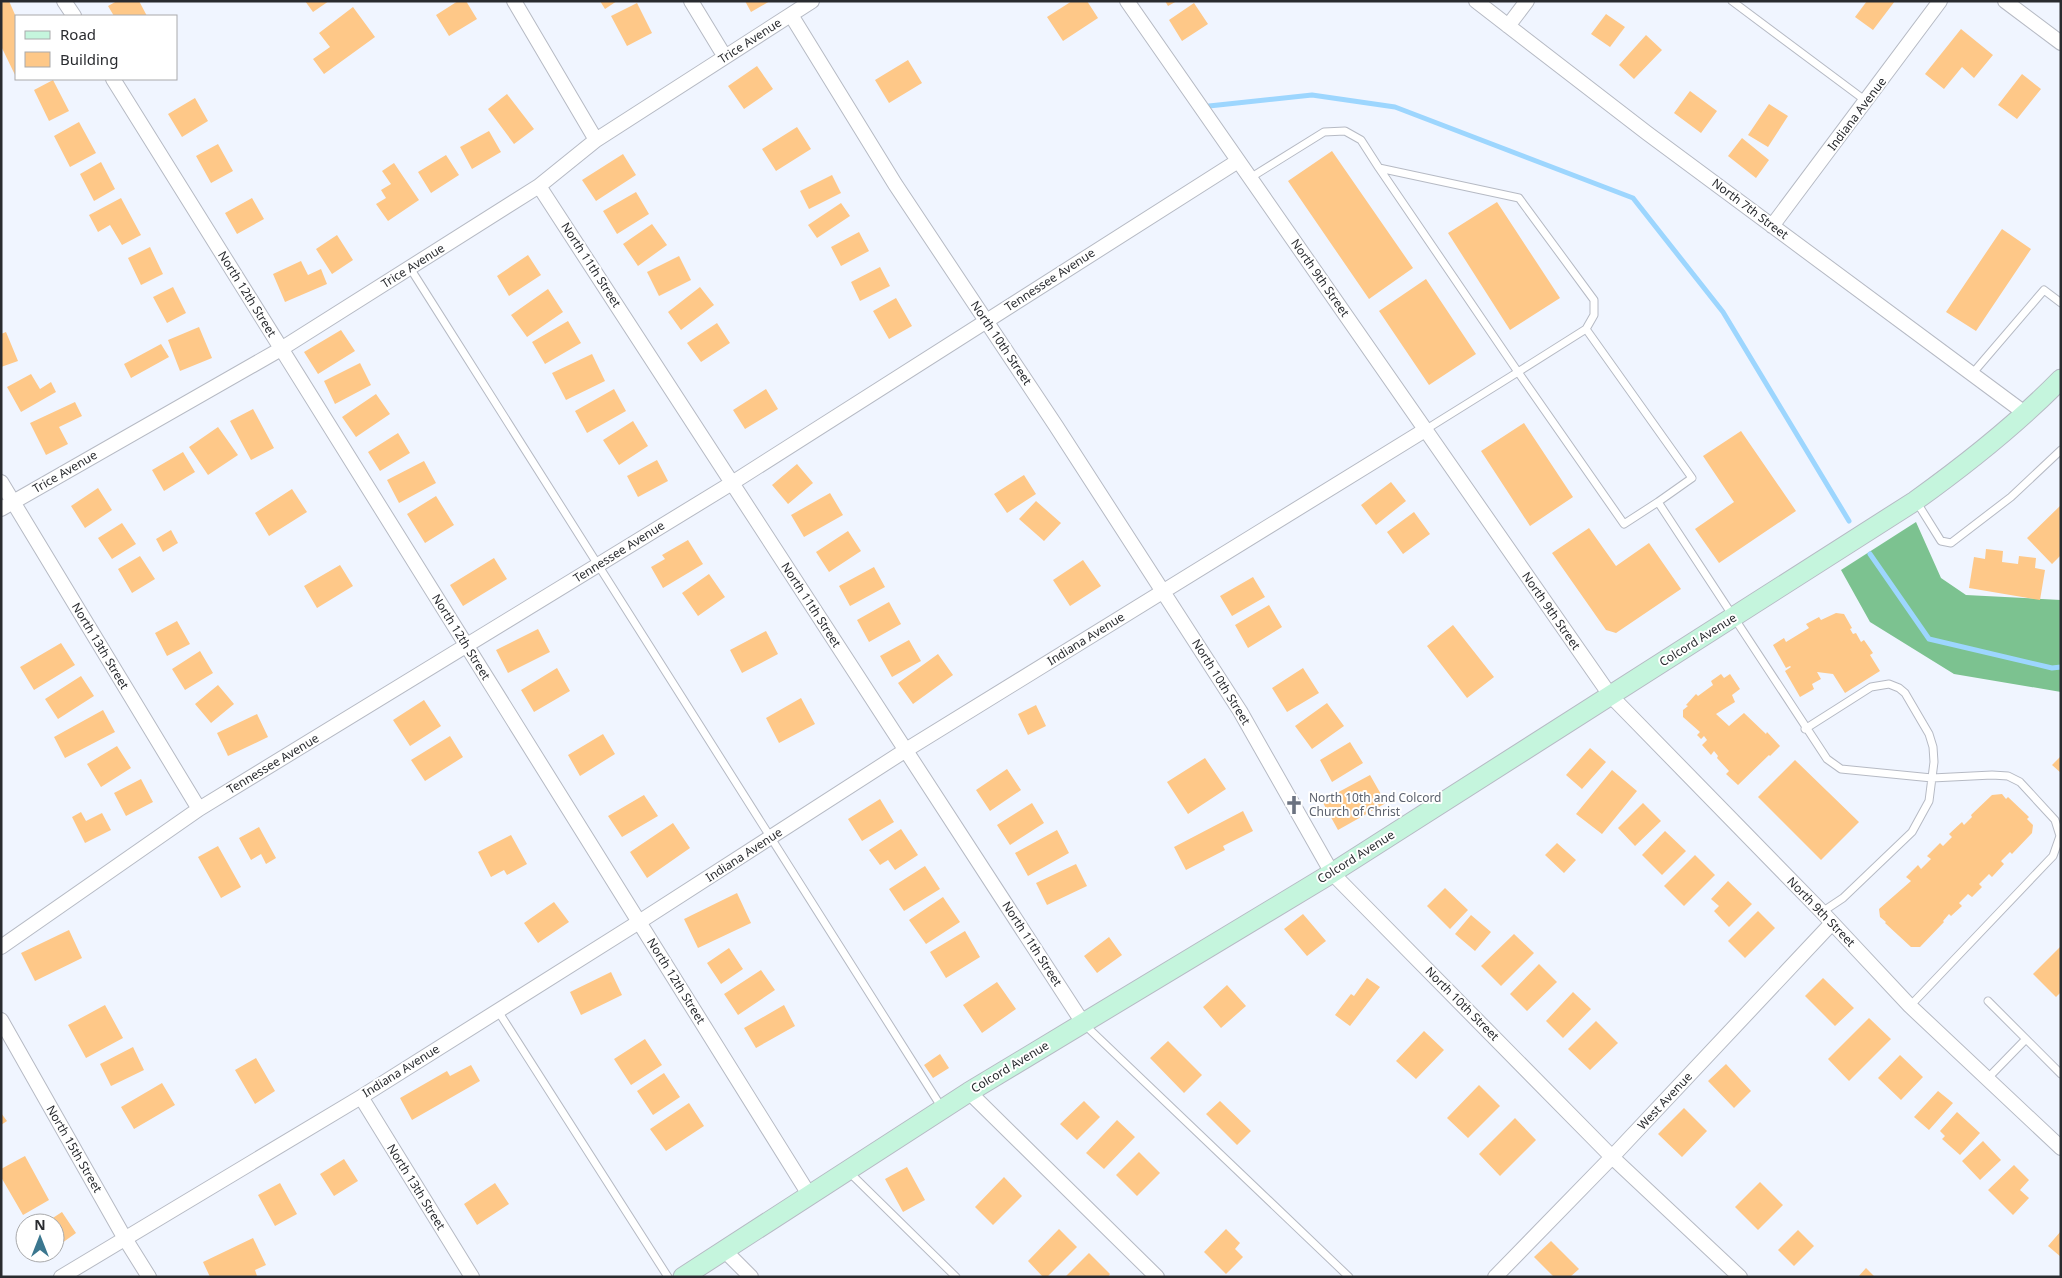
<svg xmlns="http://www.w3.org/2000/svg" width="2062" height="1278" font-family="'Noto Sans',sans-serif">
	<rect width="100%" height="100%" fill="#f0f5ff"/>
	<!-- forest -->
	<path fill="#7cc290" d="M1916,522L1941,578L1966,595L2061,600V692L1954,674L1870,622L1841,570Z"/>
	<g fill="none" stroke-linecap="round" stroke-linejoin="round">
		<!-- stream -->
		<path stroke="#9dd6fe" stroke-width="5" d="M1209,106L1312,95L1395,107L1633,198L1723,312L1849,521
			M1870,554L1929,639L2052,668L2061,667"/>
	</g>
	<!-- building -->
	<path fill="#fec888" d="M5,1H9L16,17V77L1,46V3Z
		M117,1H139L147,16H114L108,6Z
		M305,1H329L313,12Z
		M458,1H466L477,19L449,36L436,15Z
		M600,1H617L605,9Z
		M745,1H770L751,12Z
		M1072,1H1087L1098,18L1063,41L1047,17Z
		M1165,1H1177L1168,6Z
		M1867,1H1895L1873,30L1855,17Z
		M637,3L652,33L627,46L611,16Z
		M1194,3L1208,24L1182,41L1169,20Z
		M353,7L375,37L324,74L313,59L330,47L319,33Z
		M1606,14L1625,27L1610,47L1591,34Z
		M1961,29L1993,55L1974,78L1962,67L1944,89L1925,74Z
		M1646,35L1662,50L1634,79L1619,65Z
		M908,60L922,83L889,103L875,80Z
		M757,66L773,89L744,109L728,86Z
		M2022,74L2041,89L2017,119L1998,105Z
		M53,80L69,111L49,121L34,90Z
		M1690,91L1717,111L1701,133L1674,113Z
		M507,94L534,129L514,144L488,109Z
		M195,98L208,121L182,137L168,114Z
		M1769,104L1788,116L1768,147L1748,135Z
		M79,122L96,153L70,167L54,136Z
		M797,127L811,149L776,171L762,149Z
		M489,131L501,152L472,169L460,147Z
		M1742,138L1769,160L1756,178L1728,156Z
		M218,144L233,171L211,183L196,156Z
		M1332,151L1413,268L1369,299L1288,181Z
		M623,154L636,175L596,201L582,180Z
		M446,155L459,175L431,193L418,172Z
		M101,162L115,189L94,201L80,174Z
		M394,163L419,200L388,221L376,204L386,198L381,190L391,184L382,171Z
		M832,175L841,193L809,209L800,191Z
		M636,192L649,214L617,234L603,211Z
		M121,198L141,235L122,245L110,225L98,232L89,215Z
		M252,198L264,219L237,234L225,213Z
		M1497,202L1560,298L1510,330L1448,233Z
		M841,203L850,216L817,238L808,225Z
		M652,224L667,245L638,266L623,244Z
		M2002,229L2031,249L1976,331L1946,312Z
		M859,232L869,251L841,266L831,247Z
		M337,235L353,260L332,274L316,249Z
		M150,247L163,274L141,285L128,258Z
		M528,255L541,275L509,296L497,276Z
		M679,256L691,280L659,296L647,272Z
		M301,261L308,275L321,269L327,284L285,302L273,274Z
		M880,267L890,286L860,301L851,282Z
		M1426,279L1476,354L1429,385L1379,311Z
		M173,287L186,313L167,323L153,297Z
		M700,287L714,305L681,330L668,312Z
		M548,289L563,312L527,337L511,315Z
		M896,298L912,326L889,339L873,311Z
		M568,321L581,343L545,364L532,342Z
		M717,323L730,343L701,362L687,343Z
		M199,327L212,358L180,371L168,340Z
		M341,330L355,351L318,374L304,352Z
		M6,332L18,361L1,367V334Z
		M161,344L169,357L131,378L124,364Z
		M592,354L605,381L566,400L552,373Z
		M360,363L371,385L335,404L324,381Z
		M31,374L40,389L51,382L56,392L21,412L7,387Z
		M614,389L626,411L587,433L575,411Z
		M766,389L778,409L745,429L733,410Z
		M376,394L390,414L356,437L342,417Z
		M75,402L82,416L59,427L68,444L46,455L30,423Z
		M253,409L274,448L251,460L230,421Z
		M633,421L648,446L619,465L603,440Z
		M1524,423L1573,497L1530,526L1481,451Z
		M218,427L238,455L208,475L189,447Z
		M1741,431L1796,511L1719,563L1695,529L1734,502L1703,456Z
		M398,433L410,453L380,471L368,452Z
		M183,452L195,472L164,491L152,470Z
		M657,460L668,481L638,497L627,476Z
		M424,461L436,483L399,503L387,480Z
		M797,464L813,483L788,504L772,485Z
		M1024,475L1036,494L1007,513L994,494Z
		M1391,482L1406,501L1376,525L1361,505Z
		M98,488L112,510L85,528L71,506Z
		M292,489L307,512L269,536L255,513Z
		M830,493L843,515L804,537L791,515Z
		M436,496L454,525L425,543L407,514Z
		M1036,501L1061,523L1044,541L1019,519Z
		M2061,505V555L2052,564L2027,538Z
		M1414,512L1430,534L1403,554L1387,532Z
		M122,523L136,544L112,559L98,538Z
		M1589,528L1616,566L1649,543L1681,589L1616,633L1606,630L1552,553Z
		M171,530L178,543L163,552L156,539Z
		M848,531L861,551L829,572L816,552Z
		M688,540L703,564L663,588L651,567L665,559L662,555Z
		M1986,549L2003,551L2002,562L2018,564L2019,556L2036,558L2035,568L2045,570L2040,600L1969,588L1974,557L1985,559Z
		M140,556L155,579L132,593L118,569Z
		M494,558L507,579L463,606L450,585Z
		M1083,560L1101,586L1070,606L1053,580Z
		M340,565L353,586L317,608L304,586Z
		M874,567L885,587L850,606L839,586Z
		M709,574L725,597L698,616L682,593Z
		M1253,577L1265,597L1232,616L1220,596Z
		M889,602L901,624L869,642L857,620Z
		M1269,605L1282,627L1248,648L1235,625Z
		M1836,613L1844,614L1852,628L1850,629L1853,634L1856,633L1861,642L1864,640L1873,653L1870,655L1880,671L1845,693L1833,674L1817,672L1821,679L1812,684L1814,689L1800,697L1785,671L1791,667L1790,666L1786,668L1773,645L1784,638L1786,642L1809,628L1806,624L1819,617L1821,620Z
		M177,621L190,644L167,656L155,633Z
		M1453,625L1494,677L1467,698L1427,646Z
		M538,629L550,652L508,673L496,650Z
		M766,631L778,654L742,673L730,650Z
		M909,640L921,661L892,677L880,656Z
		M61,643L75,665L34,690L20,667Z
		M200,651L213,673L185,690L172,669Z
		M938,654L953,675L913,704L898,683Z
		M557,668L570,691L534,712L521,690Z
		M1303,668L1319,693L1287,712L1272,688Z
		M1721,674L1724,678L1730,674L1740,689L1732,695L1735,702L1716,714L1729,726L1744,713L1766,734L1767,732L1780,746L1770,756L1769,755L1738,785L1726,774L1729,771L1717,758L1718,756L1714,751L1711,755L1702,745L1707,740L1704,736L1701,739L1697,735L1700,732L1683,717V710L1688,706L1686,705L1696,694L1698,696L1713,685L1711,681Z
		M81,676L94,696L58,719L45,699Z
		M218,685L234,704L211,723L195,704Z
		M801,698L815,724L779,743L766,718Z
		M424,700L441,726L410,746L393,720Z
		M1327,703L1344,726L1312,749L1295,726Z
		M1036,705L1046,726L1028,735L1018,714Z
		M103,710L115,732L65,758L54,737Z
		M257,714L268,737L228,756L217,733Z
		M603,734L615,754L580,776L568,755Z
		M450,736L463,757L425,781L411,760Z
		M1350,742L1363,763L1332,782L1320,760Z
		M117,746L131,768L101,787L87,764Z
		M1590,748L1606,762L1582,789L1566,775Z
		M2061,756V773L2052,765Z
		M1205,758L1226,789L1188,814L1167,782Z
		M1795,760L1859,822L1821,860L1758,797Z
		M1007,769L1021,790L990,811L976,790Z
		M1612,770L1637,791L1602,834L1576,814Z
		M1370,775L1386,803L1338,830L1322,801Z
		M141,779L153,802L126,816L114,793Z
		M2002,794L2006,799L2008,797L2029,817L2027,819L2033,825L2032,833L2012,854L2010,852L2001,861L2004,864L1992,877L1989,874L1979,884L1982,887L1972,897L1968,894L1959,903L1962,906L1951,916L1949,914L1943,921L1944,922L1920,947H1911L1885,923L1886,922L1880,917L1879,909L1911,881L1906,877L1918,865L1921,869L1931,859L1927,856L1940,843L1943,846L1952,837L1949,834L1962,822L1964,825L1972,817L1971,815L1992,795Z
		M644,795L658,816L622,837L608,816Z
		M880,799L894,822L862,841L848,819Z
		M1032,803L1044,823L1010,845L997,825Z
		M1643,803L1661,821L1635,846L1618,828Z
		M1243,811L1253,831L1223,846L1225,850L1186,870L1174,847Z
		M81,812L86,821L102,813L111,830L85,843L72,817Z
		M673,823L690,848L647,878L630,852Z
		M259,827L276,858L266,864L261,854L251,860L239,838Z
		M901,829L918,855L895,870L888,860L880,865L869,850Z
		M1057,830L1069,853L1028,876L1015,853Z
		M1665,831L1686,851L1662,875L1642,855Z
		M511,835L527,864L507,875L504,870L491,877L478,852Z
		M1557,843L1576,860L1564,873L1545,855Z
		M218,846L241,887L221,898L198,857Z
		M1695,855L1715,875L1684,906L1664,886Z
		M1076,864L1087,886L1047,905L1036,883Z
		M925,866L940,889L904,911L889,889Z
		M1728,881L1752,904L1729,927L1714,911L1719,906L1711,899Z
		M1445,888L1468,910L1450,929L1427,906Z
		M737,893L751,923L698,948L684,919Z
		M943,897L960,922L926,944L909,920Z
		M554,902L569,922L538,943L524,923Z
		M1758,911L1775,928L1745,958L1728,941Z
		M1303,914L1326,941L1307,956L1284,929Z
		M1471,915L1491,932L1475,951L1455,934Z
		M69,930L82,958L35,981L21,953Z
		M965,931L980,957L946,978L930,952Z
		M1514,934L1534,953L1501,986L1481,966Z
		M1109,937L1122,955L1097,973L1084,956Z
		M2061,946V992L2056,997L2033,974Z
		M729,948L743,969L721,984L707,963Z
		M1539,964L1557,982L1527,1011L1510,994Z
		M761,970L775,990L738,1015L724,994Z
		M611,972L622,995L581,1015L570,992Z
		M1367,978L1380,987L1350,1026L1335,1015L1351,994L1354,996Z
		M1823,978L1854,1008L1835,1026L1805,996Z
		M997,982L1016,1009L982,1033L963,1005Z
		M1227,985L1246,1006L1221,1028L1203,1007Z
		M1573,992L1591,1009L1563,1038L1546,1021Z
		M105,1005L123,1038L86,1058L68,1025Z
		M784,1005L795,1026L756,1048L744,1028Z
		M1869,1018L1891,1039L1849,1081L1828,1059Z
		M1596,1021L1618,1043L1590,1070L1568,1049Z
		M1424,1031L1444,1050L1416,1079L1396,1061Z
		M645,1039L662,1065L631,1085L614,1059Z
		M1168,1041L1202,1075L1184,1093L1150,1058Z
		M133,1047L144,1070L111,1086L100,1064Z
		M940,1054L949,1068L933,1078L924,1065Z
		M1900,1055L1923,1077L1901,1100L1878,1078Z
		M256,1058L275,1091L255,1104L235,1070Z
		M1726,1064L1751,1091L1734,1108L1708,1081Z
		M471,1065L480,1081L412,1120L400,1098L447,1071L450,1076Z
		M664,1073L680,1097L653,1115L637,1091Z
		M162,1083L175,1105L134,1129L121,1107Z
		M1479,1085L1500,1106L1468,1138L1447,1118Z
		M1938,1091L1953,1103L1929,1130L1914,1117Z
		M1084,1101L1100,1117L1077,1140L1060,1124Z
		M1220,1101L1251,1131L1237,1145L1206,1114Z
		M689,1103L704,1126L666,1151L650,1129Z
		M1684,1108L1707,1131L1682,1157L1658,1134Z
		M1957,1112L1980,1133L1960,1155L1942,1139L1945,1136L1940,1131Z
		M1,1113L7,1121L1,1125Z
		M1515,1118L1536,1140L1500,1176L1479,1154Z
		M1117,1120L1135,1137L1104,1169L1086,1153Z
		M1983,1141L2001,1160L1980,1180L1962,1161Z
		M1139,1152L1160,1173L1137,1196L1116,1175Z
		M25,1156L49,1200L23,1215L1,1177V1169Z
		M344,1159L358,1181L334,1196L320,1174Z
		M2014,1165L2029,1180L2020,1190L2029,1198L2013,1215L1988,1190Z
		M907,1167L925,1200L903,1212L885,1179Z
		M1004,1177L1022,1196L993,1225L975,1207Z
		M1760,1182L1783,1205L1758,1230L1735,1207Z
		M280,1183L297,1214L275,1226L258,1195Z
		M495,1183L509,1204L477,1225L464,1204Z
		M62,1212L76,1233L55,1248V1223H45Z
		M1059,1229L1077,1247L1047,1277H1043L1028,1261Z
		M1226,1229L1240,1243L1235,1249L1243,1257L1226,1274L1204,1252Z
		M1798,1230L1814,1246L1794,1266L1778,1250Z
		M2061,1231V1257L2048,1246Z
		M253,1238L266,1265L255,1270L257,1276L210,1277L203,1262Z
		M1551,1241L1579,1269L1570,1277H1554L1534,1257Z
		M1089,1253L1110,1274L1108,1277H1065Z
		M1866,1268L1875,1277H1858Z"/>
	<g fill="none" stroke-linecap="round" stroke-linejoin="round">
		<!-- lane casing -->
		<g stroke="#b6bac4" stroke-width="9">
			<path id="lane" d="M1732,1L1866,101
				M1250,178L1324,132L1345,131L1361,140L1379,168
				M410,268L942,1108
				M1972,374L2044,290L2061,303
				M1425,430L1518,372L1379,168L1519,198L1594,300V315L1586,329
				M1916,501L1941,541L1951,543L2011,497L2061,450
				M1658,502L1624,524L1518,372L1586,329L1692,478L1658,502L1827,759L1841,769L1932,778L1992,775L2008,776L2020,782L2055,820L2060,836L2053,856L1910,1006
				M1805,729L1871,687L1889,684L1899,688L1905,693L1929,734L1933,747L1934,762L1929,801L1912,832L1843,898L1822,912
				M1988,1001L2061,1074
				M498,1011L668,1277
				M1085,1025L1349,1277
				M1987,1079L2026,1039
				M849,1172L956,1277"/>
		</g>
		<!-- street casing -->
		<g stroke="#b6bac4" stroke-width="16">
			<path id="street" d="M64,1L74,16
				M514,1L596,140
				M691,1L725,57
				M1127,1L1610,695L1822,912L1910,1006L2061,1148
				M1476,1L1647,133L2026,414
				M2005,1L2061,43
				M791,15L895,184L1056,426L1240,711L1332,873L1612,1157L1740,1277
				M1508,26L1527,1
				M113,79L810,1196
				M539,186L1083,1023
				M1772,226L1940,1
				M1,482L199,809
				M1,509L281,349L539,186L596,140L812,1
				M1,947L199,809L732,483L1238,161
				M1,1020L124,1237L149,1277
				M969,1092L1157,1277
				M361,1097L472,1277
				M725,1251L751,1277
				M61,1277L361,1097L639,922L906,750L1425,430
				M1495,1277L1612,1157L1832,923"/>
		</g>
		<!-- secondary casing -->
		<g stroke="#b6bac4" stroke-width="21">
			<path id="secondary" d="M683,1277L969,1092L1332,873L1915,501C1968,463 2016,425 2061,379"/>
		</g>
		<!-- lane -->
		<use href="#lane" stroke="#fff" stroke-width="7"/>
		<!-- street -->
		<use href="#street" stroke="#fff" stroke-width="14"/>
		<!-- secondary -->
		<use href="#secondary" stroke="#c5f5dd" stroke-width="19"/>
	</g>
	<!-- icons -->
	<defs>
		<g id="church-bare" transform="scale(1.5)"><path d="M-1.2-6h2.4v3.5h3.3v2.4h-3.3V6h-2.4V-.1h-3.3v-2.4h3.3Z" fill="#6b7280" stroke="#fff" stroke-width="2.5" paint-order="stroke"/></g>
	</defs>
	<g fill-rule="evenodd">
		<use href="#church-bare" x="1294" y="805"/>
	</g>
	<g text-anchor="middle" stroke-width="4" stroke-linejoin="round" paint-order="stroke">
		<!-- street labels -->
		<g font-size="12" fill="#292b2f" stroke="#fff">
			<text transform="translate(750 41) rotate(-33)" y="4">Trice Avenue</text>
			<text transform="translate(1857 114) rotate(-53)" y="4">Indiana Avenue</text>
			<text transform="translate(1750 209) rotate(37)" y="4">North 7th Street</text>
			<text transform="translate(591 265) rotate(57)" y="4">North 11th Street</text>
			<text transform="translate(413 266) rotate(-32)" y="4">Trice Avenue</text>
			<text transform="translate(1320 278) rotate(55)" y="4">North 9th Street</text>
			<text transform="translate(1050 280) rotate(-33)" y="4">Tennessee Avenue</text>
			<text transform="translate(247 294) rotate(58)" y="4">North 12th Street</text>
			<text transform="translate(1001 343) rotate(56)" y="4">North 10th Street</text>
			<text transform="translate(65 472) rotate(-30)" y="4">Trice Avenue</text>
			<text transform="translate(619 552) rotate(-32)" y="4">Tennessee Avenue</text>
			<text transform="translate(811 605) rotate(57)" y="4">North 11th Street</text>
			<text transform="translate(1551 611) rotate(55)" y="4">North 9th Street</text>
			<text transform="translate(461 637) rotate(58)" y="4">North 12th Street</text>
			<text transform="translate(1086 639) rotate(-32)" y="4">Indiana Avenue</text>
			<text transform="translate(1698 640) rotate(-32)" y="4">Colcord Avenue</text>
			<text transform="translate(100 646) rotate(59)" y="4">North 13th Street</text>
			<text transform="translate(1221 682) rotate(58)" y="4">North 10th Street</text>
			<text transform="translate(273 764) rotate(-31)" y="4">Tennessee Avenue</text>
			<text transform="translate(744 855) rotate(-33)" y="4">Indiana Avenue</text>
			<text transform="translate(1356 857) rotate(-32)" y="4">Colcord Avenue</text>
			<text transform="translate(1821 912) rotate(46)" y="4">North 9th Street</text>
			<text transform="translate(1032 944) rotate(57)" y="4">North 11th Street</text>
			<text transform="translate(676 981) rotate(58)" y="4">North 12th Street</text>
			<text transform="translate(1462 1004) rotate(45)" y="4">North 10th Street</text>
			<text transform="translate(1010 1067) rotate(-31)" y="4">Colcord Avenue</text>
			<text transform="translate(401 1071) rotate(-32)" y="4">Indiana Avenue</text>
			<text transform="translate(1665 1101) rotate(-47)" y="4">West Avenue</text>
			<text transform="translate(74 1149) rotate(60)" y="4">North 15th Street</text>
			<text transform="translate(416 1187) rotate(58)" y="4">North 13th Street</text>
		</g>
		<!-- worship labels -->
		<g font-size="12" fill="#5b616d" stroke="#fff" text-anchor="start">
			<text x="1309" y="802">North 10th and Colcord<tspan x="1309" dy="14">Church of Christ</tspan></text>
		</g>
	</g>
	<!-- border -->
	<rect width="2062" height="1278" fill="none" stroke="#292b2f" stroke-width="5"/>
	<!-- legend -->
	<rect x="15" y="15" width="162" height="65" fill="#ffffff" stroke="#a9aaac"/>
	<rect x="25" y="31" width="25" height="8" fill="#c5f5dd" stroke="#a9aaac"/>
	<text x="60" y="40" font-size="15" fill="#292b2f">Road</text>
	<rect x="25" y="52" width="25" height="15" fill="#fec888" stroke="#a9aaac"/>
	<text x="60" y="65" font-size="15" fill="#292b2f">Building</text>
	<!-- north arrow -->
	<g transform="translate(40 1238)"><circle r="24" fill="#ffffff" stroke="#a9aaac"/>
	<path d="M0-4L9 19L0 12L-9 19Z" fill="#3b778f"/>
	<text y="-8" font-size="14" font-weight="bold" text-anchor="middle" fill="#292b2f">N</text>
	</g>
</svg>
